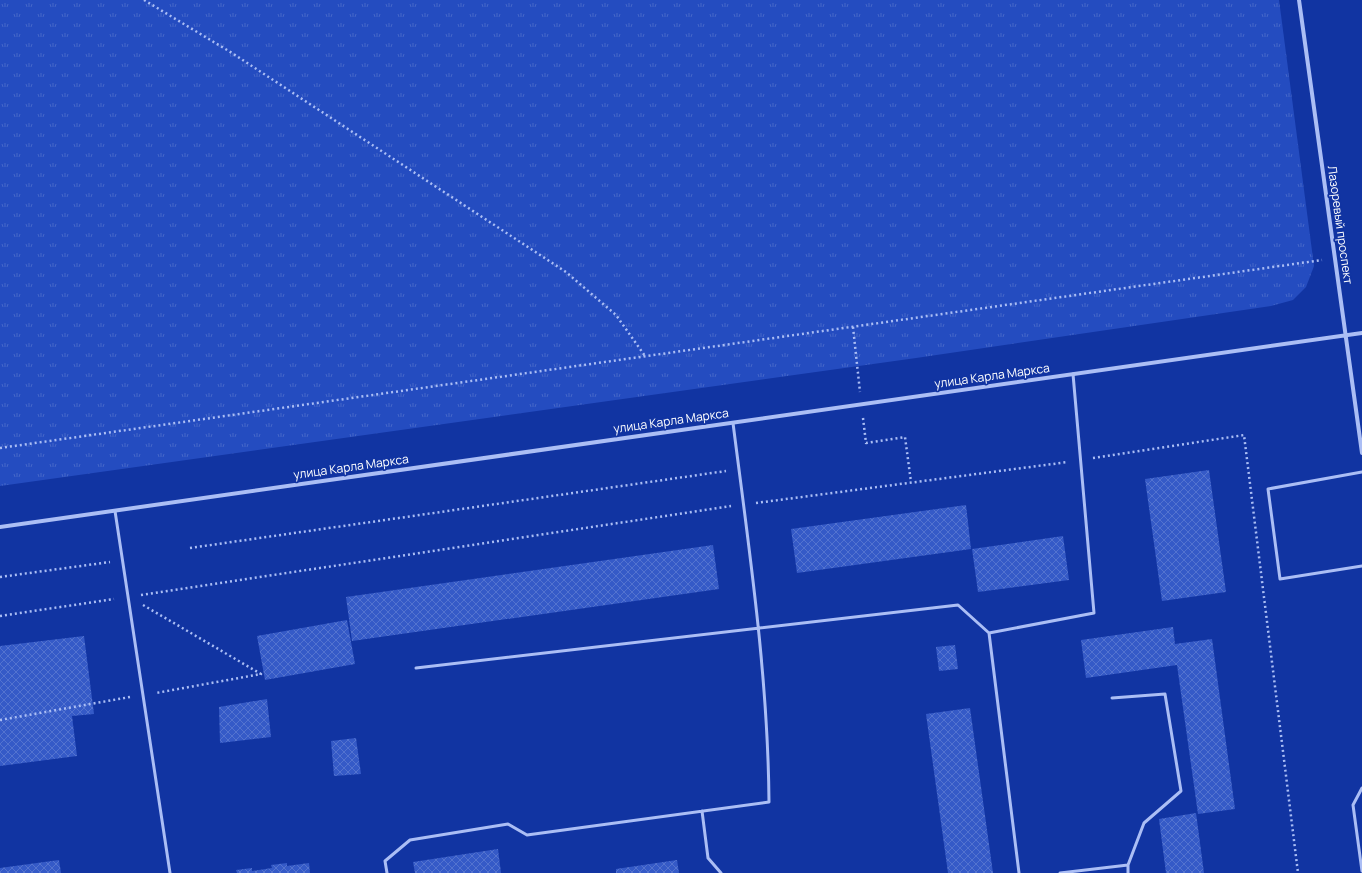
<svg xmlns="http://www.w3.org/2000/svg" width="1362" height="873" font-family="Manrope,sans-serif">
	<defs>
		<pattern id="grass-tufts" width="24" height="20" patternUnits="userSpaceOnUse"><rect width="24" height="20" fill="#244cc0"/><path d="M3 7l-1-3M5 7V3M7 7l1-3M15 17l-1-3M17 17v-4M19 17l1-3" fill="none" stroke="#4567c9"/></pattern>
		<pattern id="building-cross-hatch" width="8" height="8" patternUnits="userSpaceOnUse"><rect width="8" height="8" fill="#355ac7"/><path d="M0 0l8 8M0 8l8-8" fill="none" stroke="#5373cf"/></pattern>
	</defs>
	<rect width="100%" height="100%" fill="#1134a2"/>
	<!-- grass -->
	<path fill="url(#grass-tufts)" d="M0,0H1279L1314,266L1306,287L1293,300L1271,306L916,358L0,486Z"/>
	<!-- building -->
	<path fill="url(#building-cross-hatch)" d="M1209,470L1226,592L1162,601L1145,479Z
		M966,505L971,549L797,573L791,529Z
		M1063,536L1069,580L978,592L972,549Z
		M713,545L719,589L352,641L346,597Z
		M347,620L355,664L265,680L257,636Z
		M1173,627L1175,644L1212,639L1235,809L1198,814L1177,665L1086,678L1081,640Z
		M84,636L94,714L72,716L77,756L0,766V646Z
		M955,645L958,669L939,671L936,647Z
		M267,699L271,737L220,743L219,707Z
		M970,708L993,873H948L926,714Z
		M356,738L361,774L334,776L331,741Z
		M1196,813L1204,873H1166L1159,819Z
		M498,849L501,873H415L413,862Z
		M59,860L61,873H0V868Z
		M677,860L679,873H616V869Z
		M287,863V866L309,863L310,873H237L236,870L252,868V871L272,868L271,865Z"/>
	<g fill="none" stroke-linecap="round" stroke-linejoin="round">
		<!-- path -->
		<path stroke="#abbef5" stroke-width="2.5" stroke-dasharray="2 3" stroke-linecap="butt" d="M144,0L232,53L566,272L616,315L645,356
			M853,327L860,392
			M863,418L866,443L905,437L911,482
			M0,448L1322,260
			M1093,458L1244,435L1298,873
			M756,503L1068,462
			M190,548L726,471
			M0,577L110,562
			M141,595L731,506
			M143,605L261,674L156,693
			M0,616L114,599
			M0,720L130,697"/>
		<!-- lane -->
		<path stroke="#abbef5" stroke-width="3" d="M1362,472L1268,489L1280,579L1362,566
			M115,511L170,873
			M416,668L958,605L989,633
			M1362,788L1353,805L1362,871
			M702,811L708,858L721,873
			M387,873L385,861L410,840L508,824L527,835L769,802C768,675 749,549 733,423
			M1019,873L989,633L1094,613L1073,374
			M1060,873L1128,865L1144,823L1181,791L1165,694L1112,698
			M1128,873V865"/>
		<!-- street -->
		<path stroke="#abbef5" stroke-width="4" d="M1299,0L1362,453
			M0,527L1362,333"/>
	</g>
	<g text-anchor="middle" stroke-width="3.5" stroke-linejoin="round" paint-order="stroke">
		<!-- street labels -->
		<g font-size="12" fill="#fff" stroke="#1134a2">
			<text transform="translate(1340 225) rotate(82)" y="4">Лазоревый проспект</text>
			<text transform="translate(992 376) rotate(-8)" y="4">улица Карла Маркса</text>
			<text transform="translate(671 421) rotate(-8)" y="4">улица Карла Маркса</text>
			<text transform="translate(351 467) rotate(-8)" y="4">улица Карла Маркса</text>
		</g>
	</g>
</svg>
